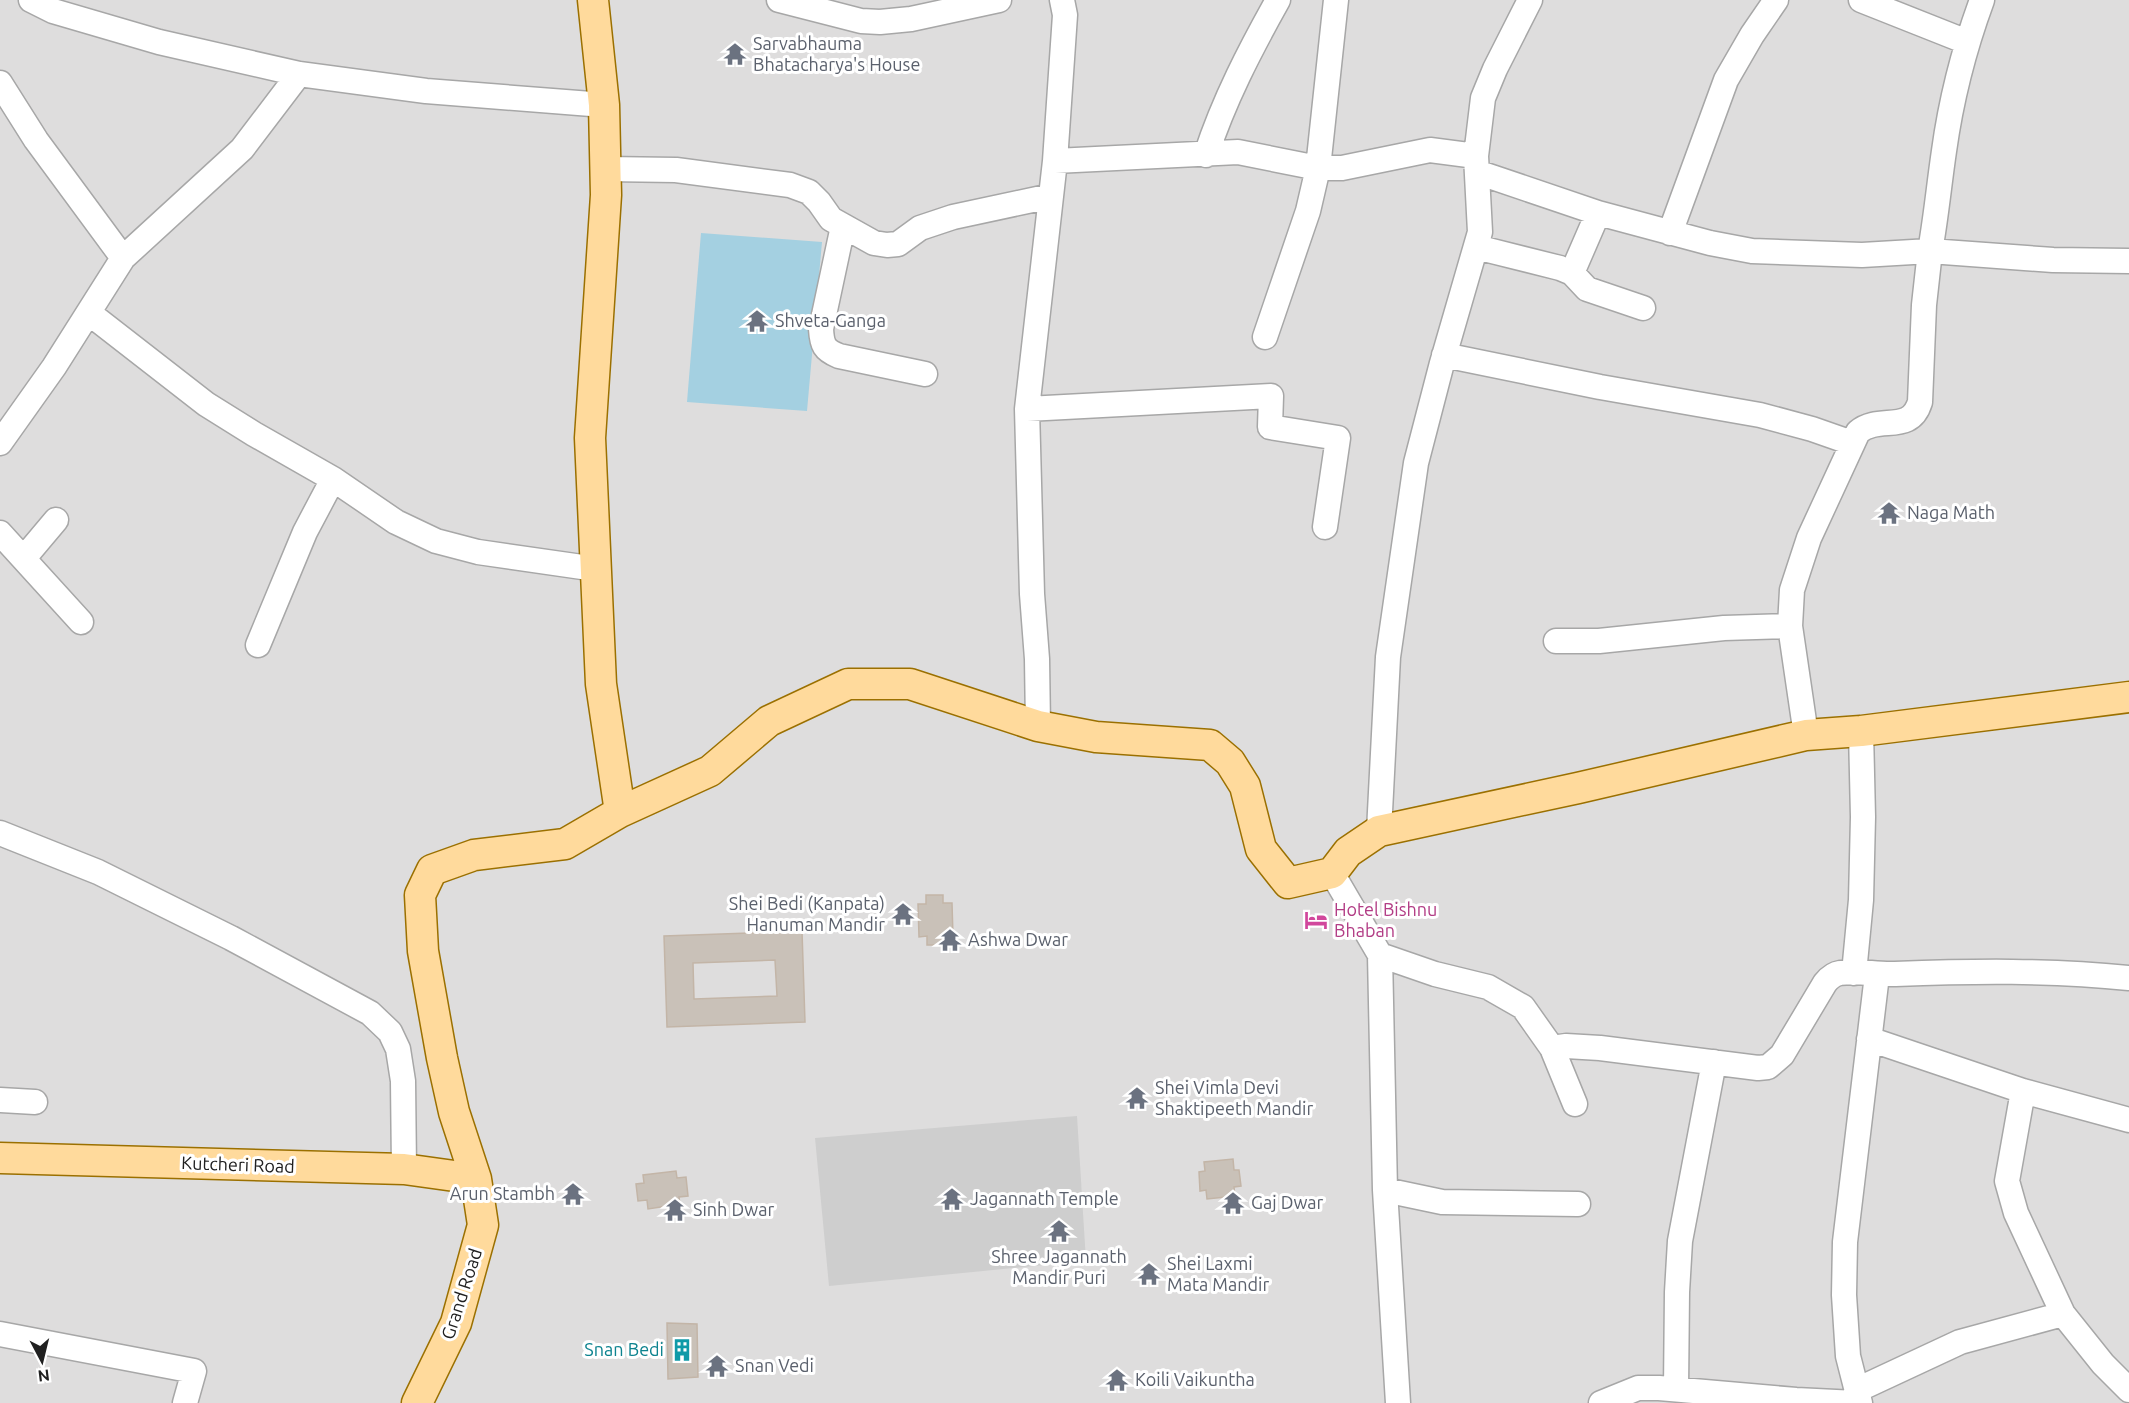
<svg xmlns="http://www.w3.org/2000/svg" width="2129" height="1403" font-family="Ubuntu,sans-serif">
	<rect width="100%" height="100%" fill="#f1eee6"/>
	<!-- residential -->
	<path fill="#dedddd" d="M0,0H2129V1403H0Z"/>
	<!-- religious -->
	<path fill="#cecece" d="M1077,1116L1086,1261L829,1286L815,1138Z"/>
	<!-- water -->
	<path fill="#a4d0e1" d="M701,233L822,242L807,411L687,402Z"/>
	<!-- building -->
	<path fill="#c9c1b8" stroke="#c3b5a7" stroke-width="1.5" fill-rule="evenodd" d="M926,895H943V903H952L953,936H945V945H927V936L919,937L918,904H926Z
		M802,931L805,1022L667,1027L664,936ZM775,960L777,996L694,999L693,963Z
		M1233,1159L1234,1170H1239L1241,1186L1234,1187L1235,1196L1207,1199L1206,1190L1200,1191L1199,1172L1205,1171L1204,1162Z
		M676,1171L677,1178L686,1177L688,1196L679,1197L680,1204L648,1209L647,1200L638,1201L636,1184L644,1183L643,1175Z
		M667,1323L697,1324L698,1377L668,1379Z"/>
	<g fill="none" stroke-linecap="round" stroke-linejoin="round">
		<!-- minor casing -->
		<g stroke="#a7a7a7" stroke-width="27">
			<path id="minor" d="M31,0L53,11L159,42L299,74L426,91L604,105
				M779,0L861,21L880,22L911,19L999,0
				M1861,0L1967,42
				M0,83L36,140L123,258
				M1206,155C1224,100 1250,50 1278,0
				M1055,161L1238,152L1318,168H1342L1430,150L1476,156
				M606,169L676,170L790,185L809,192L819,202L831,219L874,243L887,245L898,244L920,228L953,217L1051,196
				M1477,172L1598,213L1710,243L1752,251L1862,255L1930,251C1936,218 1939,185 1944,151C1951,100 1964,49 1982,0
				M843,226L821,329C822,345 824,350 839,356L925,374
				M1670,233L1726,80L1752,35L1776,0
				M1476,247L1560,268L1572,273L1587,289L1643,308
				M1572,273L1598,213
				M89,313L206,404L254,434L333,479L396,522L436,541L478,552L596,569
				M1265,337L1308,211L1318,168L1336,0
				M1444,355L1600,387L1760,415L1812,429L1852,443
				M1027,409L1271,396L1270,427L1338,438L1325,527
				M0,443L54,367L123,258L242,149L299,74
				M0,533L81,622
				M24,558L56,520
				M1556,641H1599L1724,628L1790,626
				M258,645L305,532L333,479
				M1038,726L1037,659L1032,594L1027,409L1055,161L1065,15L1062,0
				M1806,735L1790,626L1792,590L1809,538L1858,432C1880,414 1910,435 1920,402L1924,305L1930,251L2053,260L2129,261
				M1379,831L1388,657L1416,463L1442,363L1480,232L1476,156L1483,98L1495,69L1530,0
				M0,833L98,872L231,938L370,1013L390,1032L398,1049L403,1081L404,1169
				M1332,873L1380,955L1385,1190L1398,1403
				M1380,955L1435,974L1488,987L1523,1007L1552,1048
				M1854,973L1861,900L1863,817L1861,731
				M1869,1039L2023,1091L2129,1120
				M2023,1091L2007,1181L2016,1213L2063,1314L2103,1364L2129,1390
				M0,1100L35,1102
				M1575,1104L1552,1048L1566,1046L1600,1048L1758,1068L1768,1067L1782,1055L1825,983C1829,978 1833,974 1840,973C1857,970 1877,975 1895,974C1973,971 2051,970 2129,978
				M1385,1190L1442,1202L1578,1204
				M0,1334L194,1371L185,1403
				M1676,1389L1677,1292L1680,1241L1714,1062
				M1857,1390L1960,1342L2063,1314
				M1601,1403L1638,1388H1659L1796,1400L1856,1403
				M1860,1403L1848,1356L1844,1295L1845,1242L1877,975"/>
		</g>
		<!-- major casing -->
		<g stroke="#9b7000" stroke-width="33">
			<path id="major" d="M593,0L604,105L606,195L590,438L601,684L620,812
				M0,1158L404,1169L476,1179
				M417,1403L456,1323L483,1225L476,1179L454,1112L442,1058L423,951L420,895L432,870L474,855L565,844L620,812L710,771L769,721L848,684H910L1038,726L1096,737L1210,745L1230,762L1245,786L1261,849L1288,883L1332,873L1348,852L1379,831L1578,788L1806,735L1861,731L2129,697"/>
		</g>
		<!-- minor -->
		<use href="#minor" stroke="#fff" stroke-width="24"/>
		<!-- major -->
		<use href="#major" stroke="#ffda9c" stroke-width="30"/>
	</g>
	<!-- icons -->
	<defs>
		<g id="temple-bare" transform="scale(1.8)"><path d="M0-6L5-2H3V0L6.5 2.5H4V6H1.5V3h-3V6H-4V2.5H-6.5L-3 0V-2H-5Z" fill="#6b7280" stroke="#fff" stroke-width="2.5" paint-order="stroke"/></g>
		<g id="hotel-bare" transform="scale(1.8)"><path d="M-6-4.5h1.5V1H6V5H4.5V3h-9V5H-6ZM-4 0a1.8 1.8 0 1 1 3.6 0ZM.5 0V-2.5h3Q6-2.5 6 0Z" fill="#d1479c" stroke="#fff" stroke-width="2.5" paint-order="stroke"/></g>
		<g id="building-bare" transform="scale(1.8)"><path d="M-4-6H4V6H1V3H-1V6H-4ZM-2.5-4.3h1.7v1.8h-1.7ZM.8-4.3h1.7v1.8H.8ZM-2.5-1h1.7V.8h-1.7ZM.8-1h1.7V.8H.8Z" fill="#0f9aa8" stroke="#fff" stroke-width="2.5" paint-order="stroke"/></g>
	</defs>
	<g fill-rule="evenodd">
		<use href="#temple-bare" x="735" y="54"/>
		<use href="#temple-bare" x="757" y="321"/>
		<use href="#temple-bare" x="1889" y="513"/>
		<use href="#temple-bare" x="903" y="914"/>
		<use href="#hotel-bare" x="1316" y="920"/>
		<use href="#temple-bare" x="950" y="940"/>
		<use href="#temple-bare" x="1137" y="1098"/>
		<use href="#temple-bare" x="573" y="1194"/>
		<use href="#temple-bare" x="952" y="1199"/>
		<use href="#temple-bare" x="1233" y="1203"/>
		<use href="#temple-bare" x="675" y="1210"/>
		<use href="#temple-bare" x="1059" y="1231"/>
		<use href="#temple-bare" x="1149" y="1274"/>
		<use href="#building-bare" x="682" y="1350"/>
		<use href="#temple-bare" x="717" y="1366"/>
		<use href="#temple-bare" x="1117" y="1380"/>
	</g>
	<g text-anchor="middle" stroke-width="6" stroke-linejoin="round" paint-order="stroke">
		<!-- worship labels -->
		<g font-size="18" fill="#5b616d" stroke="#fff" text-anchor="start">
			<text x="753" y="50">Sarvabhauma<tspan x="753" dy="21">Bhatacharya's House</tspan></text>
			<text x="775" y="327">Shveta-Ganga</text>
			<text x="1907" y="519">Naga Math</text>
			<text x="885" y="910" text-anchor="end">Shei Bedi (Kanpata)<tspan x="885" dy="21">Hanuman Mandir</tspan></text>
			<text x="968" y="946">Ashwa Dwar</text>
			<text x="1155" y="1094">Shei Vimla Devi<tspan x="1155" dy="21">Shaktipeeth Mandir</tspan></text>
			<text x="555" y="1200" text-anchor="end">Arun Stambh</text>
			<text x="970" y="1205">Jagannath Temple</text>
			<text x="1251" y="1209">Gaj Dwar</text>
			<text x="693" y="1216">Sinh Dwar</text>
			<text x="1059" y="1263" text-anchor="middle">Shree Jagannath<tspan x="1059" dy="21">Mandir Puri</tspan></text>
			<text x="1167" y="1270">Shei Laxmi<tspan x="1167" dy="21">Mata Mandir</tspan></text>
			<text x="735" y="1372">Snan Vedi</text>
			<text x="1135" y="1386">Koili Vaikuntha</text>
		</g>
		<!-- hotel labels -->
		<g font-size="18" fill="#b23c85" stroke="#fff" text-anchor="start">
			<text x="1334" y="916">Hotel Bishnu<tspan x="1334" dy="21">Bhaban</tspan></text>
		</g>
		<!-- street labels -->
		<g font-size="18" fill="#202020" stroke="#fff">
			<text transform="translate(238 1165) rotate(2)" y="6">Kutcheri Road</text>
			<text transform="translate(462 1294) rotate(-72)" y="6">Grand Road</text>
		</g>
		<!-- culture labels -->
		<g font-size="18" fill="#0d838f" stroke="#fff" text-anchor="end">
			<text x="664" y="1356">Snan Bedi</text>
		</g>
	</g>
	<!-- north arrow -->
	<g transform="translate(42 1361) rotate(173)" stroke="#ffffff" stroke-width="4.5" paint-order="stroke">
	<path d="M0-4.5L10 22L0 15L-10 22Z" fill="#202020"/>
	<text y="-9" font-size="16" font-weight="bold" text-anchor="middle" fill="#202020">N</text>
	</g>
</svg>
